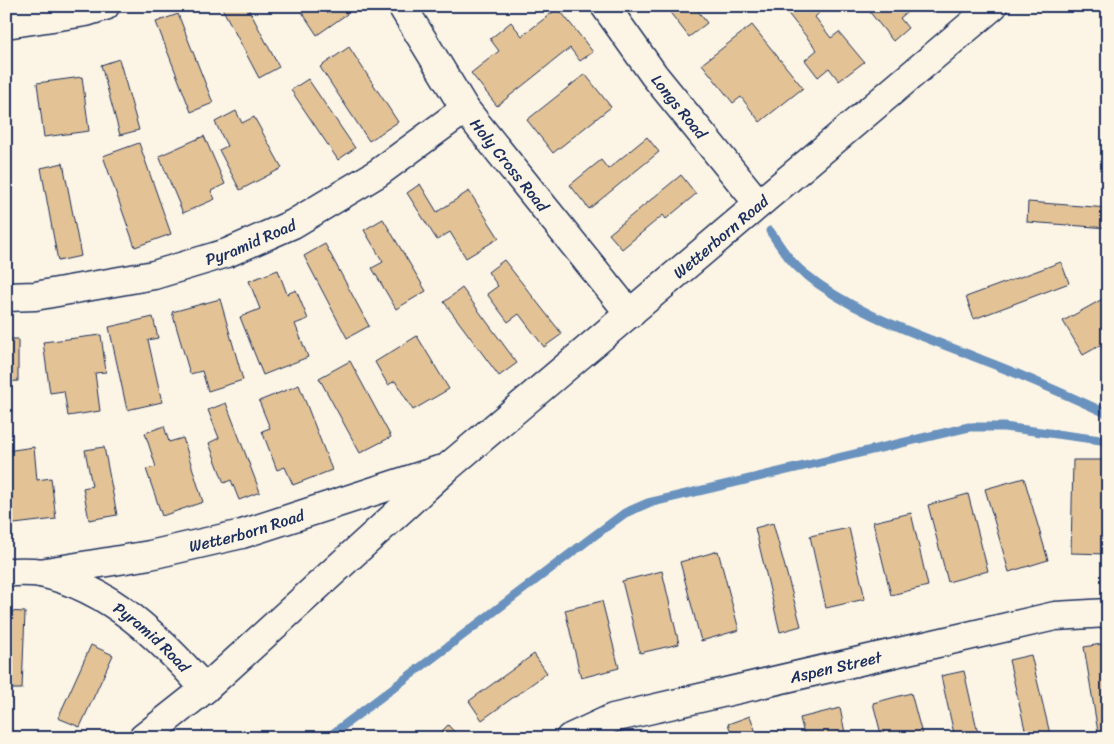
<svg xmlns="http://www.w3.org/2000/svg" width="1114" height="744" font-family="Sriracha,sans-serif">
	<rect width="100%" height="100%" fill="#fcf5e5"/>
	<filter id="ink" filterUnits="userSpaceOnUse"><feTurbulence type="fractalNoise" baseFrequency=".02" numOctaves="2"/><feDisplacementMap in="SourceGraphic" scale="10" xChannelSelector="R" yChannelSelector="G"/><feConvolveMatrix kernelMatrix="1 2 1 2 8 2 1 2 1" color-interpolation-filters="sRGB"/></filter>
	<g filter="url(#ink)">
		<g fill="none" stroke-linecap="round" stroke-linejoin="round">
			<!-- stream -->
			<path stroke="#6b92be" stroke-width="9" d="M770,231C780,246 790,262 804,273C856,316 924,336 985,361C1027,377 1067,395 1108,414
				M327,738L591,538L625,513L648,503L969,427H1004L1108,441"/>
		</g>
		<!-- building -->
		<path fill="#e3c395" stroke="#1b2f5e" d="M221,6H247L279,67L259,78Z
			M298,6H342L347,14L317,35Z
			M665,6H694L707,23L689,37Z
			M782,6H826L815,17L831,38L839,32L864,62L839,81L829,68L818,77L805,60L817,50Z
			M865,6H913L914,7L900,18L908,28L893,41Z
			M558,8L593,52L580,61L570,48L497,106L471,73L499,51L490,39L511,22L522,36Z
			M178,14L213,103L191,112L156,22Z
			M752,25L803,88L760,122L741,97L733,103L702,64Z
			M349,47L398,122L369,141L320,67Z
			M119,59L139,130L120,135L101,65Z
			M585,74L611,107L553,153L527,120Z
			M82,77L89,131L44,137L37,83Z
			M308,79L355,148L338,160L291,90Z
			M236,111L242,123L254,117L282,168L240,190L219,150L227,146L215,122Z
			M204,136L225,184L211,191L215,199L183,213L159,156Z
			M647,137L659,152L589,209L570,185L601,160L608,169Z
			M139,143L171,234L135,247L103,156Z
			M63,163L81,256L58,261L41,168Z
			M681,175L696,194L666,219L663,215L622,249L609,234Z
			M420,184L437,212L469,191L499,238L466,258L450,232L437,240L407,193Z
			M1028,202L1108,208V228L1027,222Z
			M383,219L426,291L396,309L372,268L383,262L364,230Z
			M6,229L10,268H6Z
			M325,244L369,326L347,338L304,256Z
			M504,260L562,334L544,347L519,314L508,322L487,294L498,286L488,272Z
			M1061,262L1069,283L974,319L966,297Z
			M278,270L287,294L296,290L308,319L295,324L308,357L263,375L240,317L260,309L249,281Z
			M462,288L517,363L499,376L444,302Z
			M1108,296V341L1083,355L1063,321Z
			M220,299L243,380L208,391L202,371L190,374L172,312Z
			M153,317L158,338L148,340L162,402L127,410L109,327Z
			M101,335L106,372L95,373L100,411L68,416L64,391L50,393L43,342Z
			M417,336L449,389L413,410L395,381L388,385L375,362Z
			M6,339H18V381L6,382Z
			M350,361L391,437L360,453L319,378Z
			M299,385L332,470L293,485L285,467L277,470L262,431L270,428L259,401Z
			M226,403L260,492L239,500L231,480L224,483L209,443L219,438L208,410Z
			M164,426L169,442L183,438L203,502L162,516L146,469L156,467L145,433Z
			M34,447L37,480L51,478L56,519L6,525V451Z
			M104,447L117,515L89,520L83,488L92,486L85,450Z
			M1073,460H1108V554L1071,553Z
			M1024,478L1048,560L1009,572L985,489Z
			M968,494L988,571L948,582L928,505Z
			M911,513L928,586L891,595L873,522Z
			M773,523L801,626L780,632L755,528Z
			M849,528L865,599L826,608L810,536Z
			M718,551L739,630L701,641L680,562Z
			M662,571L679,644L640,653L622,581Z
			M602,601L619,668L581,678L565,610Z
			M6,611L25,612L22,689H6Z
			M1107,643L1108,738H1099L1084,647Z
			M91,645L113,655L80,727L58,718Z
			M534,654L547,673L482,720L469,701Z
			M1031,655L1051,738H1027L1009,660Z
			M964,671L979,738H955L941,676Z
			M911,693L923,738H882L873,703Z
			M840,708L846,738H805L800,718Z
			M750,716L758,738H733L728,724Z
			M448,725L460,738H435Z"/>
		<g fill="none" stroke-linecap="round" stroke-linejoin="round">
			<!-- street casing -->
			<g stroke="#1b2f5e" stroke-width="31">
				<g id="street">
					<path id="s1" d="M402,6L465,109L630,314"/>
					<path id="s2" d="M605,6L654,75L758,203"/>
					<path d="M6,24L86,12L105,6"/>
					<path id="s3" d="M6,297L35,296L154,275L227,253L293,224L378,173L465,109"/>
					<path id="s4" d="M6,572C17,572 30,571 41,573C110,588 160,638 205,689"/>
					<path id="s5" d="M40,573L150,555L242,534L439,470"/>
					<path id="s6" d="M143,738L205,689L448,467L993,6"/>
					<path id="s7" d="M570,738L613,718L1055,616L1108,613"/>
				</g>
			</g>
			<!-- street -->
			<use href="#street" stroke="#fcf5e5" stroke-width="28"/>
		</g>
	</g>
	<g text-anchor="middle" stroke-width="4" stroke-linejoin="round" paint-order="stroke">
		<!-- street labels -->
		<g font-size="16" fill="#1b2f5e" stroke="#fcf5e5">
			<text dy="6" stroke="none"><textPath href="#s2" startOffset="125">Longs Road</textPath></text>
			<text dy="6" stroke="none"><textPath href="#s1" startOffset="192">Holy Cross Road</textPath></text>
			<text dy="6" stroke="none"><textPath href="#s6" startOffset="765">Wetterborn Road</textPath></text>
			<text dy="6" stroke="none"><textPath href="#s3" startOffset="252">Pyramid Road</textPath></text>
			<text dy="6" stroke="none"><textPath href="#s5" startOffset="211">Wetterborn Road</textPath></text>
			<text dy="6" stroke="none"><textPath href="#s4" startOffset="165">Pyramid Road</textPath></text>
			<text dy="6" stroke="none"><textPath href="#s7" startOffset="276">Aspen Street</textPath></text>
		</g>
	</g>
	<!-- margin -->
	<rect width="1114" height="744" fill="none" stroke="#fcf5e5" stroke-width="25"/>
	<rect x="12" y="12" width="1089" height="719" fill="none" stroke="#1b2f5e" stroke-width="2" filter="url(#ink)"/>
</svg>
